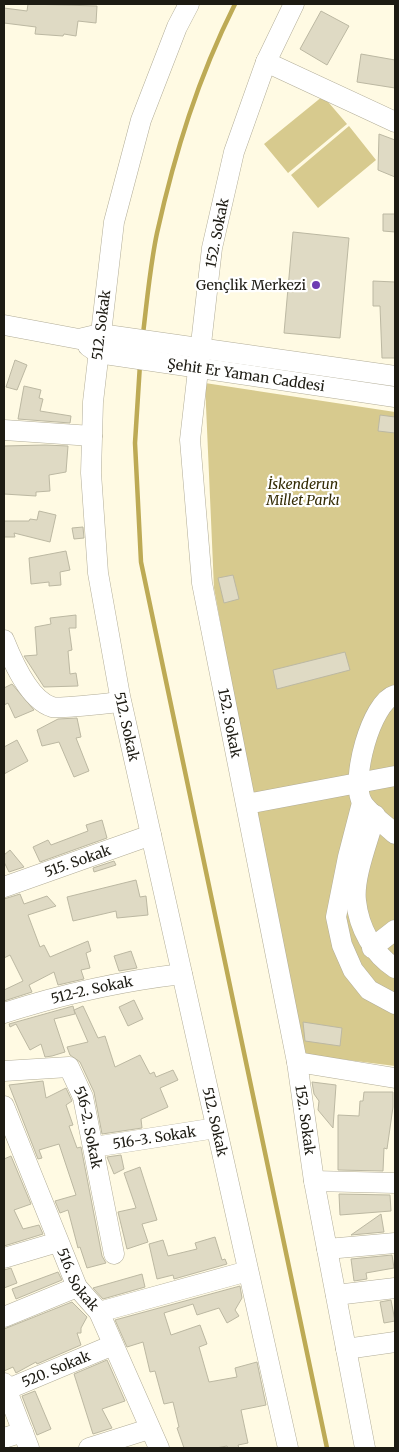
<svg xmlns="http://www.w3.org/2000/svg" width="399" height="1452" font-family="Merriweather,serif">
	<rect width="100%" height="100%" fill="#fffae3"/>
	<!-- green -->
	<path fill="#d7ca8e" d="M323,96L347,124L288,173L264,144Z
		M349,126L376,160L318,208L291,175Z
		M205,383L395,412V1066L300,1054L214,588Z"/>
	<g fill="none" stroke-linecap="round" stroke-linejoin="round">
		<!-- stream -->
		<path stroke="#bdaa55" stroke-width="4.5" d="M143,334C147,301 150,266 157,233C175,152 198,78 235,4
			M140,364L135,443L141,562L327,1448"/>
	</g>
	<!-- building -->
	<path fill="#dfdac4" stroke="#bcb8a2" d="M28,4L97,6L96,23L78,21L76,36L64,34L63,36L35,34L36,27L4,23V8L27,11Z
		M321,11L349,26L327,65L300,49Z
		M361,54L395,60V88L357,82Z
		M379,134L395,140V177L378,170Z
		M383,214H395V232L383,231Z
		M293,232L349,238L340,338L284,333Z
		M373,281L395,282V358H382L380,306H373Z
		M15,360L27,365L17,390L6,387Z
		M24,386L41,390L39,398L43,399L40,411L71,416L70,423L18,419Z
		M380,415L395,417V433L378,431Z
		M45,445L68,446L66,472L49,475L50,491L36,492V496L4,494V446Z
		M39,511L56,515L50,542L14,533L15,537H4V521H29L30,519L37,520Z
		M83,527L84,538L74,539L72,528Z
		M66,551L70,570L60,572L61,585L49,586V582L31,584L29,558Z
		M233,575L239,599L224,603L218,578Z
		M76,615V628H69L72,650L68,651L70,674L76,673L78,686L44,687L24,656L37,655L35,627L51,624L50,618Z
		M345,652L350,670L277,689L273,670Z
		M12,684L34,710L15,718L8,703L4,705V688Z
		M77,718L81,737L76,738L89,771L74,777L59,742L42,746L37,730L58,719Z
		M17,740L28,761L4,774V747Z
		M102,820L107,838L40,862L33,847L48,840L51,845L88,831L86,825Z
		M10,850L24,867L9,872L4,862V855Z
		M114,861L116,865L94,872L93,868Z
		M136,880L140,897L146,896L148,915L117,918L116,911L73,921L67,897Z
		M20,894L24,904L47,896L56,906L28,915L40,947L44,945L50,957L88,941L91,951L86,953L90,968L81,970L84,979L58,985L54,972L29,985L32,992L4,1001V990L23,981L10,955L4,958V899Z
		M131,951L137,968L119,971L114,956Z
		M134,1000L143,1019L128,1026L119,1007Z
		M73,1006L75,1014L54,1019L65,1052L52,1056L45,1057L41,1044L30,1050L16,1024L10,1027L9,1024Z
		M83,1006L98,1038L105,1036L115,1067L140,1055L150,1074L154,1072L156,1077L173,1070L178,1080L160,1088L168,1107L141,1119L142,1128L102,1134L94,1092L80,1062L70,1055L67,1047L88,1042L74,1010Z
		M303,1022L342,1028L340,1046L305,1041Z
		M43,1081L46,1098L66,1088L72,1101L66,1105L73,1125L69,1126L77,1148L81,1147L102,1256L106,1263L87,1268L80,1247L78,1248L68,1210L60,1213L55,1201L76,1195L59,1144L39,1150L42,1158L38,1159L9,1085Z
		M312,1082L336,1085L333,1128L318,1110L319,1101L314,1094Z
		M364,1092H393V1107L387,1149L384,1148L383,1171L338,1170V1115L359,1116L360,1101H363Z
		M121,1155L124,1169L114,1174L107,1157Z
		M11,1156L31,1204L14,1210L23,1229L39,1225L43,1234L4,1246V1159Z
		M140,1167L157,1220L142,1224L148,1242L127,1249L118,1212L136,1208L124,1173Z
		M339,1194L390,1195L391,1211L340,1215Z
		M381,1214L384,1232L351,1235Z
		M215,1237L222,1260L225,1259L227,1264L174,1279L173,1275L157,1279L149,1244L163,1240L168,1256L197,1249L195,1243Z
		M392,1255L394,1268L366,1273L367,1279L354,1281L351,1259Z
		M11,1268L17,1283L4,1288V1270Z
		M58,1272L62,1280L16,1299L12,1289Z
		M142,1274L145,1287L103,1299L93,1288Z
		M240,1286L242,1298L235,1310L239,1316L227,1323L219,1308L197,1315L193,1304L164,1313L171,1335L200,1325L207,1344L199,1347L209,1382L237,1377L235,1368L257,1362L266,1405L241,1410L248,1443L238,1445L239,1448H228L227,1446L216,1448H184L177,1428L179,1427L173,1402L164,1404L155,1371L150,1372L143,1342L127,1347L115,1320Z
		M391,1300L395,1321L384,1323L380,1302Z
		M72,1302L87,1317L81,1328V1333H77L81,1345L37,1364L36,1362L16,1373L13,1367L4,1371V1329Z
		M107,1360L125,1401L102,1409L112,1428L93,1434L74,1374Z
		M35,1391L51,1429L37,1435L22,1396Z"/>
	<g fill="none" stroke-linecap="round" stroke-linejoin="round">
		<!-- minor casing -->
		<g stroke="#b2ad98" stroke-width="21">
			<g id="minor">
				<path id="s1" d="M189,4L177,27L141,120L114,222L93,402L91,473L98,573L120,696L288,1448"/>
				<path id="s2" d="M294,4L266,62L234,152L212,248L190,440L202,583L297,1062L314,1181L365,1448"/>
				<path d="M266,62L395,122"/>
				<path d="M4,325L79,339L100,334L395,376"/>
				<path id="s3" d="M88,346L98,353L395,397"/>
				<path d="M4,430L92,436"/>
				<path d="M4,640C12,660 29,700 52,707C60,709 109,703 121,702"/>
				<path d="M395,695C371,702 350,781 362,802C367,812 387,826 395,834"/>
				<path d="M362,803L348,857L336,917L342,945L353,970L369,990L395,1004"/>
				<path d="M247,804L395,776"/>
				<path d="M375,815C369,839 353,877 356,901C359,928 373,954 395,968"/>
				<path id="s4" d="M4,887L151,835"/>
				<path d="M372,948L395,930"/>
				<path id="s5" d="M4,1013C63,994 121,981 182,974"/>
				<path d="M297,1062L395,1078"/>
				<path id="s6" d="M4,1071L69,1067L83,1097L114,1254"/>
				<path id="s7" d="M4,1106L77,1287L99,1312L159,1448"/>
				<path id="s8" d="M94,1147L216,1128"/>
				<path d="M314,1181L395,1183"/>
				<path d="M327,1249L395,1243"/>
				<path d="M4,1258L58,1242"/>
				<path d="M336,1295L395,1288"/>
				<path d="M99,1312L248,1271"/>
				<path d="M4,1317L77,1287"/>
				<path d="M346,1349L395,1342"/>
				<path d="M4,1383L29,1448"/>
				<path id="s9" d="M8,1389L113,1345"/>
				<path d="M4,1438L23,1432"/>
				<path d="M89,1448L149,1429"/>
			</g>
		</g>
		<!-- minor -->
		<use href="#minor" stroke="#fff" stroke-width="20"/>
	</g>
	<!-- markers -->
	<circle fill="#6d3bb2" stroke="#fff" stroke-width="2" cx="316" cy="285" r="5"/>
	<g text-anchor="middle" stroke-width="4.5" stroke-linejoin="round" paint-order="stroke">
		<!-- street labels -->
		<g font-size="14" fill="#1d1b13" stroke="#fff">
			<text transform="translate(217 233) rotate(-79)" y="5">152. Sokak</text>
			<text transform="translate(101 325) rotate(-83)" y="5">512. Sokak</text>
			<text dy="5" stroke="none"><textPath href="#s3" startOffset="162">Şehit Er Yaman Caddesi</textPath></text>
			<text dy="5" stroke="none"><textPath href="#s2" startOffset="738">152. Sokak</textPath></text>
			<text dy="5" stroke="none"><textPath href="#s1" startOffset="740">512. Sokak</textPath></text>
			<text dy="5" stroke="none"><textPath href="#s4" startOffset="78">515. Sokak</textPath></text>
			<text dy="5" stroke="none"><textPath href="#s5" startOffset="91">512-2. Sokak</textPath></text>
			<text dy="5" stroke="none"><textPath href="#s2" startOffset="1142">152. Sokak</textPath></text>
			<text dy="5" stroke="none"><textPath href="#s1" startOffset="1145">512. Sokak</textPath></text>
			<text dy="5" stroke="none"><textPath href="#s6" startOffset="129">516-2. Sokak</textPath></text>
			<text dy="5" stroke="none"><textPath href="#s8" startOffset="61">516-3. Sokak</textPath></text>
			<text dy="5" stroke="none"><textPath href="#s7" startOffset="189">516. Sokak</textPath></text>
			<text dy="5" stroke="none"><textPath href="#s9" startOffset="52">520. Sokak</textPath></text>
		</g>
		<!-- poi labels -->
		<g font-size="14" fill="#1d1b13" stroke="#fff" text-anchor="end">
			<text x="306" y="290">Gençlik Merkezi</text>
		</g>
		<!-- park labels -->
		<g font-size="14" font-style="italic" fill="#332b04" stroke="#fff">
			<text x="303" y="489">İskenderun<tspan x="303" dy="16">Millet Parkı</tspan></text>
		</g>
	</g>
	<!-- border -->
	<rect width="399" height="1452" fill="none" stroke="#1d1b13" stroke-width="10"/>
</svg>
